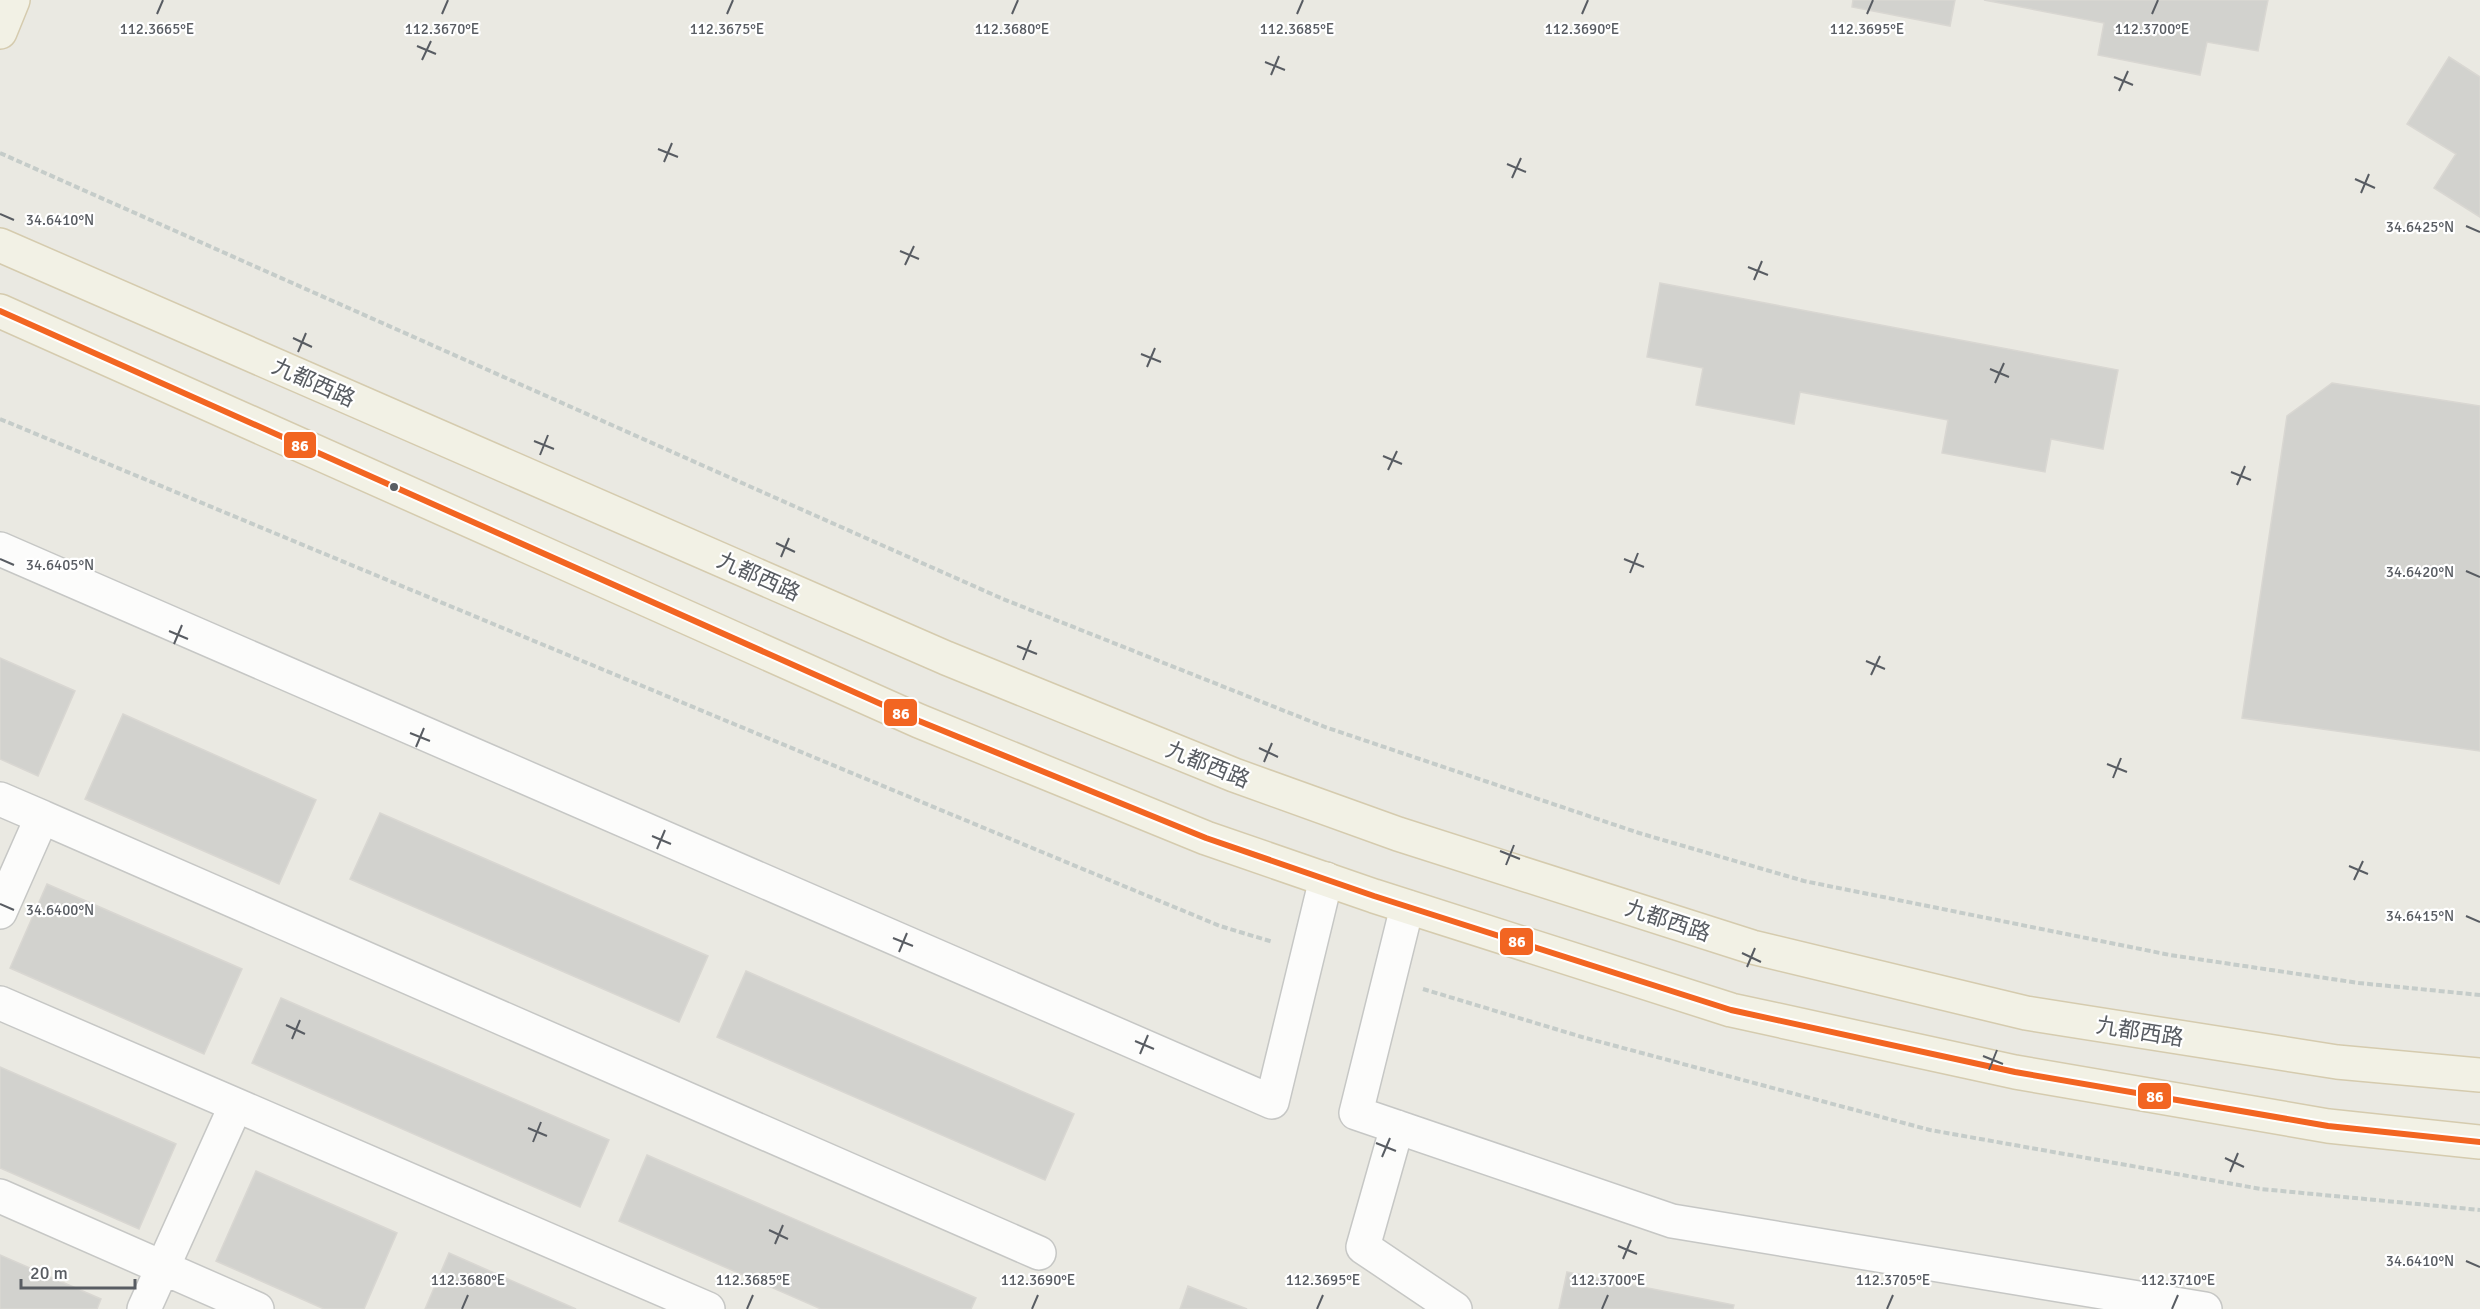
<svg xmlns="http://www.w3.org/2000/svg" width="2480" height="1309" font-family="Signika,'Noto Sans SC',sans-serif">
	<rect width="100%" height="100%" fill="#eae9e2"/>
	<!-- building -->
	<path fill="#d2d2ce" stroke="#d9d7d2" stroke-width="1.5" d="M1853,0H1955L1950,26L1852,7Z
		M1984,0H2268L2258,51L2207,42L2200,75L2098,55L2104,23Z
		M2449,57L2480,77V217L2434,188L2456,154L2407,124Z
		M1660,283L2118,370L2103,449L2051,439L2045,472L1942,453L1948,420L1800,392L1794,424L1696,405L1703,368L1647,357Z
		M2332,383L2480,406V751L2242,718L2287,416Z
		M0,658L75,691L38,776L0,759Z
		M123,714L316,800L279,884L85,799Z
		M380,813L708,956L679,1022L350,879Z
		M47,884L242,969L204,1054L10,968Z
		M746,971L1074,1114L1045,1180L717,1037Z
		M281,998L609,1140L580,1207L252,1063Z
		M0,1067L176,1144L139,1229L0,1168Z
		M647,1155L976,1298L971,1309H821L619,1221Z
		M256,1171L397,1233L364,1309H324L216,1261Z
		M449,1253L576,1309H425Z
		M0,1255L101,1299L97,1309H0Z
		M1567,1272L1734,1305L1733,1309H1559Z
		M1188,1286L1247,1309H1180Z"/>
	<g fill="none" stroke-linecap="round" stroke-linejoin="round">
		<!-- minor casing -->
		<g stroke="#c6c7c5" stroke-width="36">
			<path id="minor" d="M0,549L1272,1102L1326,879
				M0,799L42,817
				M1407,907L1356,1113L1672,1221L2205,1309
				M0,912L42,817L1039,1253
				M0,1003L708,1309
				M1397,1127L1363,1247L1455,1309
				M0,1196L257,1309
				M144,1309L236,1105"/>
		</g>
		<!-- major casing -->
		<g stroke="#d5cbae" stroke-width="36">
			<path id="major" d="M0,32L13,0
				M0,245L946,658L1234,775L1398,834L1752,947L2026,1013L2337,1062L2480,1075
				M0,311L919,721L1206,838L1374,896L1731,1010L2015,1072L2328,1126L2480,1142"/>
		</g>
		<!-- path -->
		<path stroke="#c5ccc9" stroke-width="4" stroke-dasharray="6 3" stroke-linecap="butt" d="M0,153L1003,599L1325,727L1639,833L1804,881L2170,955L2359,983L2480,995
			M0,419L1220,926L1273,942
			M1423,989L1582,1037L1930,1130L2261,1189L2480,1210"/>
		<!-- minor -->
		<use href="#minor" stroke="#fcfcfb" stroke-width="33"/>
		<!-- major -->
		<use href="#major" stroke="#f2f1e5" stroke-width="33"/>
		<!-- bus-1 casing -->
		<g stroke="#fff" stroke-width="10">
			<path id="bus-1" d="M0,311L919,721L1206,838L1374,896L1731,1010L2015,1072L2328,1126L2480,1142"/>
		</g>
		<!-- bus-1 -->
		<use href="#bus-1" stroke="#f26522" stroke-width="6"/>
	</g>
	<!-- ticks -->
	<path fill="none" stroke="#585c62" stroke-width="2" d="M157,14L163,0M442,14L448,0M727,14L733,0M1012,14L1018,0M1297,14L1303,0M1582,14L1588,0M1867,14L1873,0M2152,14L2158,0M417,46L436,54M422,60L431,41M1265,62L1285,70M1271,75L1279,56M2114,77L2133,85M2119,91L2128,71M658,149L678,157M664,162L672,143M1507,164L1526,172M1512,178L1521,158M2355,179L2375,188M2361,193L2369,174M0,214L14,220M2466,226L2480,232M900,251L919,259M905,265L914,246M1748,267L1768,275M1754,280L1762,261M293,338L312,347M298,352L306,333M1141,354L1161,362M1147,367L1155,348M1990,369L2009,377M1995,383L2004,363M534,441L554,449M540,455L548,435M1383,456L1402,464M1388,470L1397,451M2231,472L2251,480M2237,485L2245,466M776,543L795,552M781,557L789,538M0,559L14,565M1624,559L1644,567M2466,571L2480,577M1630,573L1638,553M169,631L188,639M174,644L182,625M1017,646L1037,654M1023,660L1031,640M1866,661L1885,669M1871,675L1880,656M410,733L430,741M416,747L424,728M1259,748L1278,757M1264,762L1272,743M2107,764L2127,772M2113,778L2121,758M652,836L671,844M657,849L665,830M1500,851L1520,859M1506,865L1514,845M2349,866L2368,874M2354,880L2363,861M0,904L14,910M2466,916L2480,922M893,938L913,946M899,952L907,933M1742,953L1761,962M1747,967L1755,948M286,1025L305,1034M292,1039L300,1020M1135,1041L1154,1049M1140,1054L1148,1035M1983,1056L2003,1064M1989,1070L1997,1050M528,1128L547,1136M533,1142L541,1122M1376,1143L1396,1151M1382,1157L1390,1138M2225,1158L2244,1167M2230,1172L2238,1153M769,1230L788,1239M775,1244L783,1225M1618,1246L1637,1254M1623,1259L1631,1240M2466,1261L2480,1267M462,1309L468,1295M747,1309L753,1295M1032,1309L1038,1295M1317,1309L1323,1295M1602,1309L1608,1295M1887,1309L1893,1295M2172,1309L2178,1295"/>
	<!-- markers -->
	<circle fill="#585c62" stroke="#fff" stroke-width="2" cx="394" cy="487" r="5"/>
	<g text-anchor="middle" stroke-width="4.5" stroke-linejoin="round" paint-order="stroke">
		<!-- street labels -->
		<g font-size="22" fill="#585c62" stroke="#fff">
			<text transform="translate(314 382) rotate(24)" y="8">九都西路</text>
			<text transform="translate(759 576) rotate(24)" y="8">九都西路</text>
			<text transform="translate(1208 764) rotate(22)" y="8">九都西路</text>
			<text transform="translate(1668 920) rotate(18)" y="8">九都西路</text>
			<text transform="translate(2140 1031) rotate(9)" y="8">九都西路</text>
		</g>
	</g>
	<g font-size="15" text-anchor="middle" fill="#585c62" stroke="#fff" stroke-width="4.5" stroke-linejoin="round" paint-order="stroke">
		<text x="157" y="34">112.3665°E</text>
		<text x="442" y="34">112.3670°E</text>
		<text x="727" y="34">112.3675°E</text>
		<text x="1012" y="34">112.3680°E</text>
		<text x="1297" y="34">112.3685°E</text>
		<text x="1582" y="34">112.3690°E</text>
		<text x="1867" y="34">112.3695°E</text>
		<text x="2152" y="34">112.3700°E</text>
		<text x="60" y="225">34.6410°N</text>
		<text x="2420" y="232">34.6425°N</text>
		<text x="60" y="570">34.6405°N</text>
		<text x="2420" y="577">34.6420°N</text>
		<text x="60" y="915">34.6400°N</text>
		<text x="2420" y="921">34.6415°N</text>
		<text x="2420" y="1266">34.6410°N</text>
		<text x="468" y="1285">112.3680°E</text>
		<text x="753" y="1285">112.3685°E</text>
		<text x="1038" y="1285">112.3690°E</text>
		<text x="1323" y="1285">112.3695°E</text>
		<text x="1608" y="1285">112.3700°E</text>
		<text x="1893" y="1285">112.3705°E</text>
		<text x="2178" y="1285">112.3710°E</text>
	</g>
	<g stroke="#fff" stroke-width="2">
		<rect x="283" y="431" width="34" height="28" rx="6" fill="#f26522"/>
		<rect x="883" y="698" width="35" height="29" rx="6" fill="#f26522"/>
		<rect x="1499" y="927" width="35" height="29" rx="6" fill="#f26522"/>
		<rect x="2137" y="1082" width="35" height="28" rx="6" fill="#f26522"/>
	</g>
	<g font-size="16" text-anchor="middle" font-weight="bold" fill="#fff">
		<text x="300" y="451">86</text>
		<text x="901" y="719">86</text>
		<text x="1517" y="947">86</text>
		<text x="2155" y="1102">86</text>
	</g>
	<!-- scale -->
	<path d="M21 1279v9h114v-9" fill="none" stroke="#585c62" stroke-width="3"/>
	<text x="30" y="1279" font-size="18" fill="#585c62" stroke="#ffffff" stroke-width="4.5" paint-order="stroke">20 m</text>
</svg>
